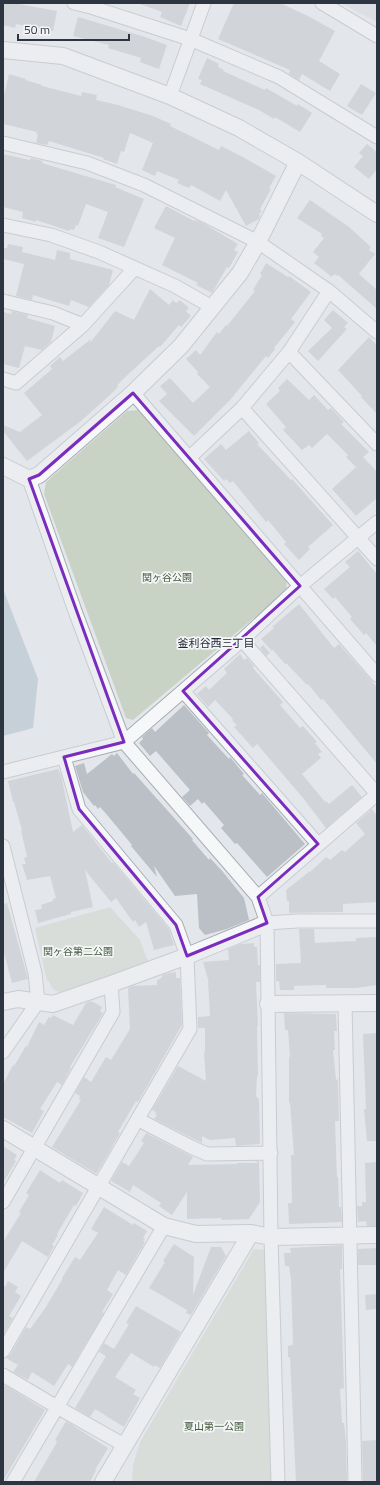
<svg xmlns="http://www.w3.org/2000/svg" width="380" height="1485" font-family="'Titillium Web','Noto Sans JP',sans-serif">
	<rect width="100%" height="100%" fill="#e3e6ea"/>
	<!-- built -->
	<path fill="#d1d5db" d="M341,3H377V22Z"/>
	<!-- green -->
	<path fill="#c9d3c5" d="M138,410L287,578L286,591L133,720L126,718L44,494L46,482L127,411Z
		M110,907L140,940L149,964L60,992C53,991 51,987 49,981H47L35,928Z
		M254,1249L267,1250L271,1482H132L133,1465L140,1442Z"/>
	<!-- water -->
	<path fill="#a2b5c6" d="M3,589L38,679L33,728L3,736Z"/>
	<!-- building -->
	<path fill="#bbc0c6" d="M3,3H13L57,11L53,31L16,24L15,28L3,25Z
		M140,3H190L181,26L160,17L162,12L140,4Z
		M234,3H280L308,16L335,31L319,61L340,74L330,91L302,74L299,80L289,74L290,70L218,39Z
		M78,17L142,36L167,45L159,69L140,62L141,58L108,48L109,45L73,36Z
		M207,58L219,64L218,67L224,70L223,71L265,90L266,88L297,106L298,104L312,113L300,132L275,117L274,119L259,110L200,84L202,80L198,79Z
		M9,74L26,79L25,80L42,85V86L81,96L82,92L97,95L96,100L118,105L153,116L171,124L170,126L219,150L221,146L243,157L276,176L269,188L271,189L260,209L262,212L259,213L260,216L259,219L246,226L226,190L220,201L191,185L189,188L177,183L179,180L157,171L155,176L142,170L153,143L130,133L124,152L121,151L117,164L103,159L104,158L49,141L47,145L36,143L38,135L36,134L37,132L3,124V100Z
		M361,84L376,93L362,115L347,106Z
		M367,144L377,152V169L369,179L354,167L363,156L359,153Z
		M3,154L30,160L31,158L43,161L42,163L45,164L116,185L115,187L144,199L124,247L98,238L108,212L86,204L78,226L76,225L74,230L70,229L69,231L36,220V222L22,218L23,212L3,207Z
		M310,200L349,227L371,247L369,250L375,254L359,274L377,290V309L338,275V276L334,274L332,277L314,263L319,257L313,252L324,238L321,236L322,234L297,218Z
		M166,206L194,221L195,220L201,222L238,244L234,250L238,252L229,268L227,267L212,293L196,285L198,283L162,265L175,238L154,228Z
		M8,244L23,247L22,252L55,260L57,250L70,253V259L113,270L109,285L89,307L71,300L69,306L33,295L32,300L16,296L24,264L3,259V248H7Z
		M266,263L288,277L289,276L311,292L291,319L295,322L274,348L275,349L268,358L266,356L230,400L194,436L159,401L167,394L160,386L170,378L193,403L210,387L197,374L198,372L186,359L196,350L200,355L217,332L219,334L226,325L227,326L255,291L253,290L262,275L260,274Z
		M150,289L169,305L173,300L176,303L180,300L189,308L186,311L191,316L181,327L179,325L160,347L159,346L121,381L117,386L118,387L110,395L81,421L27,461L3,431V425L20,432L42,415L24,393L52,369L50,366L60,357L63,361L91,339L90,343L115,311L134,320Z
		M333,310L348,323L344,327L347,329L318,361L308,351L332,328L324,320Z
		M12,311L28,315L27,318L55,326L51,342L42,350L25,346L19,368L3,364V312L11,314Z
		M369,337L377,345V414L361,397L362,396L338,370Z
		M287,379L309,400L314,395L328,410L331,408L344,422L341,424L369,452L363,457L377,472V498L356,516L332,489L356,467L346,457L348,455L327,434L312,448L309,445L302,450L283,430L286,427L266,404L280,391L278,388Z
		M249,431L259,443L257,444L291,480L292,479L333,525L308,547L310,549L299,560L284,544L286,542L268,520L266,522L233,481L230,483L226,479L224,481L204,459L221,444L226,450Z
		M358,551L377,574V646L366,633L364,635L350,619L352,617L335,597L333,599L324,589L350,567L345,562Z
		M299,604L334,648L339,644L377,687V764L323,699L321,700L308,684L307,685L286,663L285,664L273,650L272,651L261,639L274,628L272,627Z
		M263,645L270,653L266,656L260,648Z
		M240,654L244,660L247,658L254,666L253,668L283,702L280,705L300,728L303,726L317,742L315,743L322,752L318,754L321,758L302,774L325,802L326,801L329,804L352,785L362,797L326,828L303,798L257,744L253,748L234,727L237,725L232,720L233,719L215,700L208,707L197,694L206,686L209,690L227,673L224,669Z
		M184,705L209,733L207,735L229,759L230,757L244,774L242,775L260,795L262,793L305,844L267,877L237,843L235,844L221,828L224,825L204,802L202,804L198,799L190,806L182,797L190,790L156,751L150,756L139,743L143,739L142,737L152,728L155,732Z
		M117,753L133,774L134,773L193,839L192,840L209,860L210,858L223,872L244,898L249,920L227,929L205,935L199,928L197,894L175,896L154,866L157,877L131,846L132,845L108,816L100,807L98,809L95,805L94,806L83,792L75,766L84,763L87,774L112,754L114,756Z
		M58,769L61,775L73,832L82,825L112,863L113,862L169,929L174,945L154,950L146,922L139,927L135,920L133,922L116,898L111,902L85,870L93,907L71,912V914L38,923L35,910L42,909L41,905L53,901V899L56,898L50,876L27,880L22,864H26L24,858L27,857L21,830H22L14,802H13L8,781Z
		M372,809L377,816V902L343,904V912L289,913V901H287L286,890L310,871V872L326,857L330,860L342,850L345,852L365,834L356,823Z
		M7,903L28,979L12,983L3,949V904Z
		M299,929H314L315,943L356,941V938L377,937V985L356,988H326V985L294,986V990H280L279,981H276V964L301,963Z
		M254,943V947H257L258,965H260V982H256L258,1026H257L258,1076H257L256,1096L259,1099L260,1144L236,1146L235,1138L210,1140L202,1136V1143L154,1119L157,1115L155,1114L156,1112L152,1110L178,1066L206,1081L204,1052H205V1028H198V1017L210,1016L208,981L209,983L203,962L229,960L228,949L241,944Z
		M176,972V978H180L182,1025L138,1102L136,1101L118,1132L120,1133L97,1173H95L52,1147L81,1100L79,1099L80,1096L75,1093L84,1077L91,1082L106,1057L111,1060L130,1029L128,988L132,986L157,985V980L160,979V978H162V975L169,973Z
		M91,1001L102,1007L100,1011L103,1013L70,1067L71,1068L62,1085L57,1082L40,1109L44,1111L32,1133L3,1117V1084L13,1065L14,1066L26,1046L27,1047L39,1022L44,1025L49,1017L51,1018L53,1015L73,1025L86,1003Z
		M284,1013L336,1014L337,1031H334L335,1050H333L336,1080L338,1079L339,1121H335L337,1177H338L339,1207H341L342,1222L289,1224L288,1203H292L291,1155H294L290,1103H289V1057H290L288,1030H285Z
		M377,1033V1141H367L364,1109H366L363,1034Z
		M146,1133L193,1157L188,1165L237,1164V1163H258L256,1161H259L260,1202L249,1219L221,1220L222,1218L187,1219V1192L172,1215L159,1206L161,1203L133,1185L130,1192L111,1181L122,1162L129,1166L144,1143L141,1141Z
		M3,1146L17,1155L14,1160L16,1161L3,1183Z
		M377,1162V1226H367L366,1221L358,1222L357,1206H362V1202H366L365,1163Z
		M40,1170L60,1183L62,1180L83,1193L76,1206L74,1205L57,1234L58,1235L52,1245L54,1246L48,1257L22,1241L3,1273V1242L21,1213L19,1212L29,1195L26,1193Z
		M104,1207L133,1225L134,1223L147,1231L143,1238L145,1239L143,1241L145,1242L126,1275L118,1270L107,1290L113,1294L102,1312L104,1313L72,1367L68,1364L54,1386L32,1372L28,1380L13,1372L18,1365L6,1358L10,1355L26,1327L30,1329L46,1307L63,1278H62L75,1257L80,1260L98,1233L91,1229Z
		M174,1244L194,1257L193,1295L211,1247H221L226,1256L191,1315L186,1313L187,1310L149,1288L165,1262L163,1261Z
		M342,1245V1269H340L344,1388L340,1389L342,1423H344L346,1441L347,1482H296L290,1357H288V1346L293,1345L291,1279L289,1266H285L284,1253H291L290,1248Z
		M377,1248V1265H358V1249Z
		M8,1281L18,1287L15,1292L21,1296L9,1316L13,1318L3,1335V1285L5,1287Z
		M377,1294V1309L366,1310L365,1295Z
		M136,1306L181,1332L160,1368L155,1365L154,1367L131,1353L115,1377L136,1390L133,1394L140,1398L124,1427L95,1409L90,1417L75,1408L106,1356L99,1352L104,1343L114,1349L129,1324L126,1323Z
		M5,1385L45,1410L3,1481V1389Z
		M66,1421L108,1448L95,1470H96L90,1482H34L57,1442L55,1440Z
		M377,1440V1482H363L362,1441Z"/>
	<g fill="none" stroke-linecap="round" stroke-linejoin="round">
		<!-- minor casing -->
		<g stroke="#a8adb4" stroke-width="15">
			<path id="minor" d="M74,3L91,7L190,39L279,77L377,137
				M322,3L377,36
				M170,96L204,3
				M3,143L87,163L144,185L258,242L329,291L377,332
				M3,225L51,235L99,252L175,286L212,307
				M3,301L53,313L83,325
				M289,352L377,444
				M3,379L16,383L83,325L134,269
				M133,393L377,675
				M242,408L377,559
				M189,458L242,408L289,352L329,291
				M29,479L75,611L124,742L258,897L267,923L271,1237L278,1482
				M242,640L377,794
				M183,691L318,844
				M3,772L124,742L242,640L300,586L377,522
				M3,846L35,973L38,1002L3,1052
				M258,897L377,794
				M267,923L297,921H377
				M345,1003L355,1482
				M139,1120L191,1147L207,1154L271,1153
				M3,1202L113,1012L111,984
				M3,1351L190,1029L187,956L176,925L79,809L64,757
				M3,1375L57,1407L124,1445
				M13,1482L164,1226"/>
		</g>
		<!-- tertiary casing -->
		<g stroke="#a8adb4" stroke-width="18">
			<path id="tertiary" d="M3,50L63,56L170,96L239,128L298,162L377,214
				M3,466L29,479L39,475L133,393L181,346L240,273L258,242L298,162
				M3,1002L18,999L53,1004L111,984L187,956L267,923
				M268,1004L377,1003
				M3,1129L164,1226L196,1234L251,1233L271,1237L377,1235
				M103,1482L251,1233"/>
		</g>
		<!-- minor -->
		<use href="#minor" stroke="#f5f7f8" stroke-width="13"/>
		<!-- tertiary -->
		<use href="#tertiary" stroke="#f5f7f8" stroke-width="16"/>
	</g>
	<!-- marked area -->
	<path d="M0 0H380V1485H0ZM133,393L300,586L183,691L318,844L258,897L267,923L187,956L176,925L79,809L64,757L124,742L29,479L39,475Z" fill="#e3e6ea" fill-opacity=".55" fill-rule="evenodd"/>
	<path fill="none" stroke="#7b2cbf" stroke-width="3" stroke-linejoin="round" d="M133,393L300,586L183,691L318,844L258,897L267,923L187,956L176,925L79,809L64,757L124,742L29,479L39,475Z"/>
	<g text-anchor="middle" stroke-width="3.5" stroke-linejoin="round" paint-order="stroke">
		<!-- park labels -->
		<g font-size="10" fill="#435b3b" stroke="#f3f5f7">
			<text x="167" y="581">関ヶ谷公園</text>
			<text x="78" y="955">関ヶ谷第二公園</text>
			<text x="214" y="1430">夏山第一公園</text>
		</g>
		<!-- neighbourhood labels -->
		<g font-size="11" fill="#1e2631" stroke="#f3f5f7">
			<text x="216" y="647">釜利谷西三丁目</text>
		</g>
	</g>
	<!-- border -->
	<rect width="380" height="1485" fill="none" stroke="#2c3540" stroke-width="8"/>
	<!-- scale -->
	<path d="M18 34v6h111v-6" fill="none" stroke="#2c3540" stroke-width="2"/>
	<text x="24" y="34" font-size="12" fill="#2c3540" stroke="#f3f5f7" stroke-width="3" paint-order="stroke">50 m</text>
</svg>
